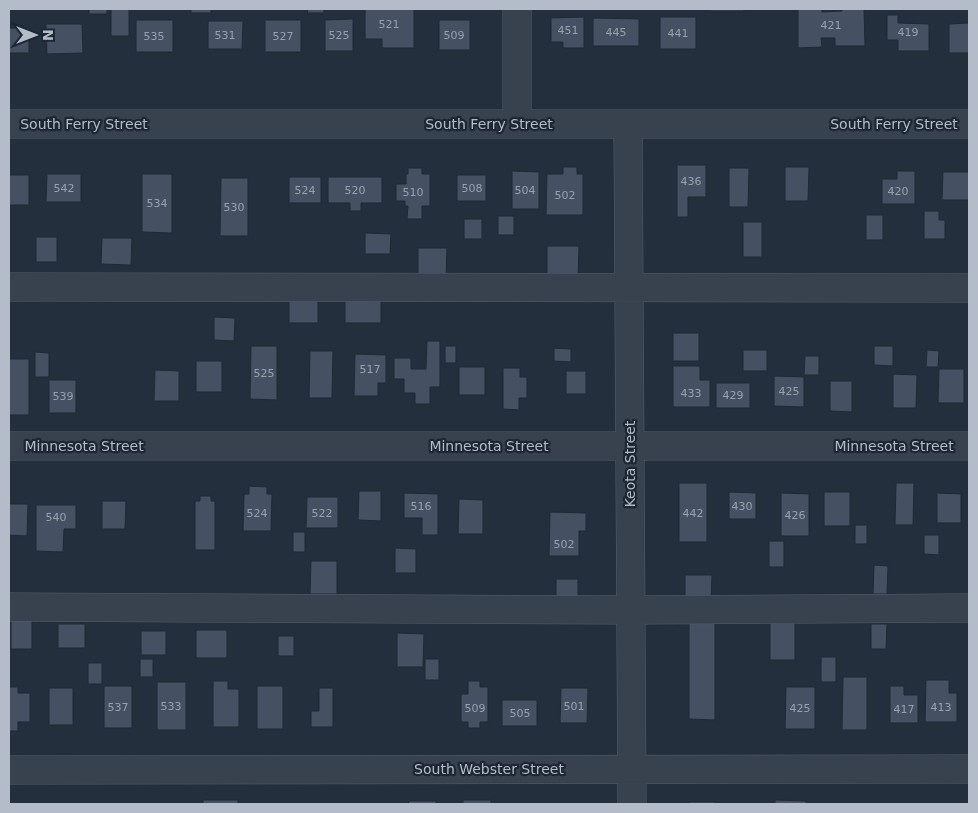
<svg xmlns="http://www.w3.org/2000/svg" width="978" height="813" font-family="'DejaVu Sans',sans-serif">
	<rect width="100%" height="100%" fill="#242f3e"/>
	<!-- building -->
	<path fill="#455162" stroke="#1f2835" d="M89,9H107V14H89Z
		M111,9H129V36H111Z
		M191,9H211V13H191Z
		M307,9H324V13H308Z
		M365,9H414V48H382V39H365Z
		M710,9H744V11H710Z
		M798,9H822V12L842,11V9H864L865,46H835V38H821L822,47L798,48Z
		M887,15H898V23L929,24V51H898V40H887Z
		M584,17V48H563V42H551V18Z
		M660,17H696V49H660Z
		M593,18L639,19V46H593Z
		M353,19V51H325V20Z
		M136,20H173V52H136Z
		M265,20H301V52H265Z
		M439,20H470V50H439Z
		M208,21H243L242,49H208Z
		M969,23V53H949V24Z
		M46,24H82L83,53L47,54Z
		M9,28H29V53H9Z
		M677,165H706V197H688V217H677Z
		M563,167H577V174H583V215H546L547,174H563Z
		M785,167H809L808,201H785Z
		M408,168H422V174H430V206H422V219H407L408,206H405V201H396V184H406V174H408Z
		M729,168H749L748,207H729Z
		M512,171L539,172V209H512Z
		M897,171H915V204H882V179H897Z
		M943,172H969V200H942Z
		M47,174H81V202H46Z
		M142,174H172V233L142,232Z
		M9,175H29V205H9Z
		M457,175H486V201H457Z
		M289,177H321V203H289Z
		M328,177H382V203H361V211H350V203H328Z
		M221,178H248V236H220Z
		M924,211H939V220H945V239H924Z
		M866,215H883V240H866Z
		M498,216H514V235H498Z
		M464,219H482V239H464Z
		M743,222H762V257H743Z
		M365,233L391,234L390,254H365Z
		M36,237H57V262H36Z
		M102,238H132L131,265L101,264Z
		M547,246H579L578,278H547Z
		M418,248H447L446,278L418,277Z
		M289,300H318V323H289Z
		M345,300L381,301V323H345Z
		M214,317L235,318L234,341L214,340Z
		M673,333H699V361H673Z
		M427,341H440V387H430V404H415V393H404V379H394V358H411V369H426Z
		M251,346H277V400L250,399Z
		M445,346H456V363H445Z
		M874,346H893V366L874,365Z
		M554,348L571,349V362L554,361Z
		M743,350H767V371H743Z
		M927,350L939,351L938,367H926Z
		M310,351H333L332,398H309Z
		M35,352L49,353V377H35Z
		M355,354L386,355V383H378V396H354Z
		M805,356H819V375H804Z
		M9,359H29V415H9Z
		M196,361H222V392H196Z
		M673,366H700V380H710V407H673Z
		M459,367H485V395H459Z
		M503,368H520V377H527V398H519V410L503,409Z
		M939,369H964V403H938Z
		M155,370L179,371V401H154Z
		M566,371H586V394H566Z
		M893,374L917,375L916,408H893Z
		M774,376L804,377V407L774,406Z
		M49,380H76V413H49Z
		M830,381H852V412L830,411Z
		M716,383H750V408H716Z
		M679,483H707V542H679Z
		M896,483H914L913,525H895Z
		M249,486L267,487V494H272L271,531H243L244,494H249Z
		M359,491H381V521L358,520Z
		M729,492L756,493V519H729Z
		M824,492H850V526H824Z
		M404,493L438,494V535H422V518H404Z
		M781,493L809,494V536H781Z
		M937,493L961,494V523H937Z
		M200,496H211V501H215V550H195V501H200Z
		M307,497H338V528H306Z
		M459,499L483,500V534H458Z
		M102,501H126L125,529H102Z
		M9,504H28L27,536L9,535Z
		M36,505H76V529H64L63,552L36,551Z
		M550,512L586,513V531H579V556H549Z
		M855,525H867V544H855Z
		M293,532H305V552H293Z
		M924,535H939V555L924,554Z
		M769,541H784V567H769Z
		M395,548L416,549V573H395Z
		M311,561H337V594H310Z
		M874,565L888,566L887,594H873Z
		M685,575H712L711,601H685Z
		M556,579H578V599H556Z
		M11,619H32V649H11Z
		M689,619H715V720L689,719Z
		M770,623H795V660H770Z
		M58,624H85V648H58Z
		M871,624H887L886,649H871Z
		M196,630H227V658H196Z
		M141,631H166V655H141Z
		M397,633L424,634L423,667H397Z
		M278,636H294V656H278Z
		M821,657H836V682H821Z
		M140,659H153V677H140Z
		M425,659H439V680H425Z
		M88,663H102V684H88Z
		M843,677H867V730H842Z
		M926,680H949V693H957V722H925Z
		M213,681H228V689H239V727H213Z
		M468,681H480V687H488V722H480V728H468V722H461V694H468Z
		M157,682H186V730H157Z
		M104,686H132V728H104Z
		M257,686H283V729H257Z
		M890,686H904V695H918V723H890Z
		M9,687H18V693H30V722H18V731H9Z
		M786,687H815V729H785Z
		M49,688H73V725H49Z
		M319,688H333V727H311V711H319Z
		M561,688H588L587,723H560Z
		M502,700H537V726H502Z
		M203,800H238V804H203Z
		M463,800H491V804H463Z
		M775,800L806,801V804H775Z
		M409,801H436V804H408Z
		M689,802H715V804H689Z"/>
	<g fill="none" stroke-linecap="round" stroke-linejoin="round">
		<!-- minor casing -->
		<g stroke="#565f6c" stroke-width="29">
			<path id="minor" d="M517,9V124
				M9,124H969
				M628,124L632,804
				M9,287L969,288
				M9,446H969
				M9,607L631,610L969,608
				M9,770L969,769"/>
		</g>
		<!-- minor -->
		<use href="#minor" stroke="#38414e" stroke-width="28"/>
	</g>
	<g text-anchor="middle" stroke-width="4.5" stroke-linejoin="round" paint-order="stroke">
		<!-- number labels -->
		<g font-size="11" fill="#98a1af">
			<text x="389" y="28">521</text>
			<text x="831" y="29">421</text>
			<text x="568" y="34">451</text>
			<text x="616" y="36">445</text>
			<text x="908" y="36">419</text>
			<text x="678" y="37">441</text>
			<text x="225" y="39">531</text>
			<text x="339" y="39">525</text>
			<text x="454" y="39">509</text>
			<text x="154" y="40">535</text>
			<text x="283" y="40">527</text>
			<text x="691" y="185">436</text>
			<text x="64" y="192">542</text>
			<text x="472" y="192">508</text>
			<text x="305" y="194">524</text>
			<text x="355" y="194">520</text>
			<text x="525" y="194">504</text>
			<text x="898" y="195">420</text>
			<text x="413" y="196">510</text>
			<text x="565" y="199">502</text>
			<text x="157" y="207">534</text>
			<text x="234" y="211">530</text>
			<text x="370" y="373">517</text>
			<text x="264" y="377">525</text>
			<text x="789" y="395">425</text>
			<text x="691" y="397">433</text>
			<text x="733" y="399">429</text>
			<text x="63" y="400">539</text>
			<text x="421" y="510">516</text>
			<text x="742" y="510">430</text>
			<text x="257" y="517">524</text>
			<text x="322" y="517">522</text>
			<text x="693" y="517">442</text>
			<text x="795" y="519">426</text>
			<text x="56" y="521">540</text>
			<text x="564" y="548">502</text>
			<text x="171" y="710">533</text>
			<text x="574" y="710">501</text>
			<text x="118" y="711">537</text>
			<text x="941" y="711">413</text>
			<text x="475" y="712">509</text>
			<text x="800" y="712">425</text>
			<text x="904" y="713">417</text>
			<text x="520" y="717">505</text>
		</g>
		<!-- street labels -->
		<g font-size="14" fill="#b4bcc9" stroke="#1d2633">
			<text x="84" y="129">South Ferry Street</text>
			<text x="489" y="129">South Ferry Street</text>
			<text x="894" y="129">South Ferry Street</text>
			<text x="84" y="451">Minnesota Street</text>
			<text x="489" y="451">Minnesota Street</text>
			<text x="894" y="451">Minnesota Street</text>
			<text transform="translate(630 464) rotate(-90)" y="5">Keota Street</text>
			<text x="489" y="774">South Webster Street</text>
		</g>
	</g>
	<!-- border -->
	<rect width="978" height="813" fill="none" stroke="#b4bcc9" stroke-width="20"/>
	<!-- north arrow -->
	<g transform="translate(35 35) rotate(90)" stroke="#1d2633" stroke-width="4" paint-order="stroke">
	<path d="M0-4L9 19L0 12L-9 19Z" fill="#b4bcc9"/>
	<text y="-8" font-size="14" font-weight="bold" text-anchor="middle" fill="#b4bcc9">N</text>
	</g>
</svg>
